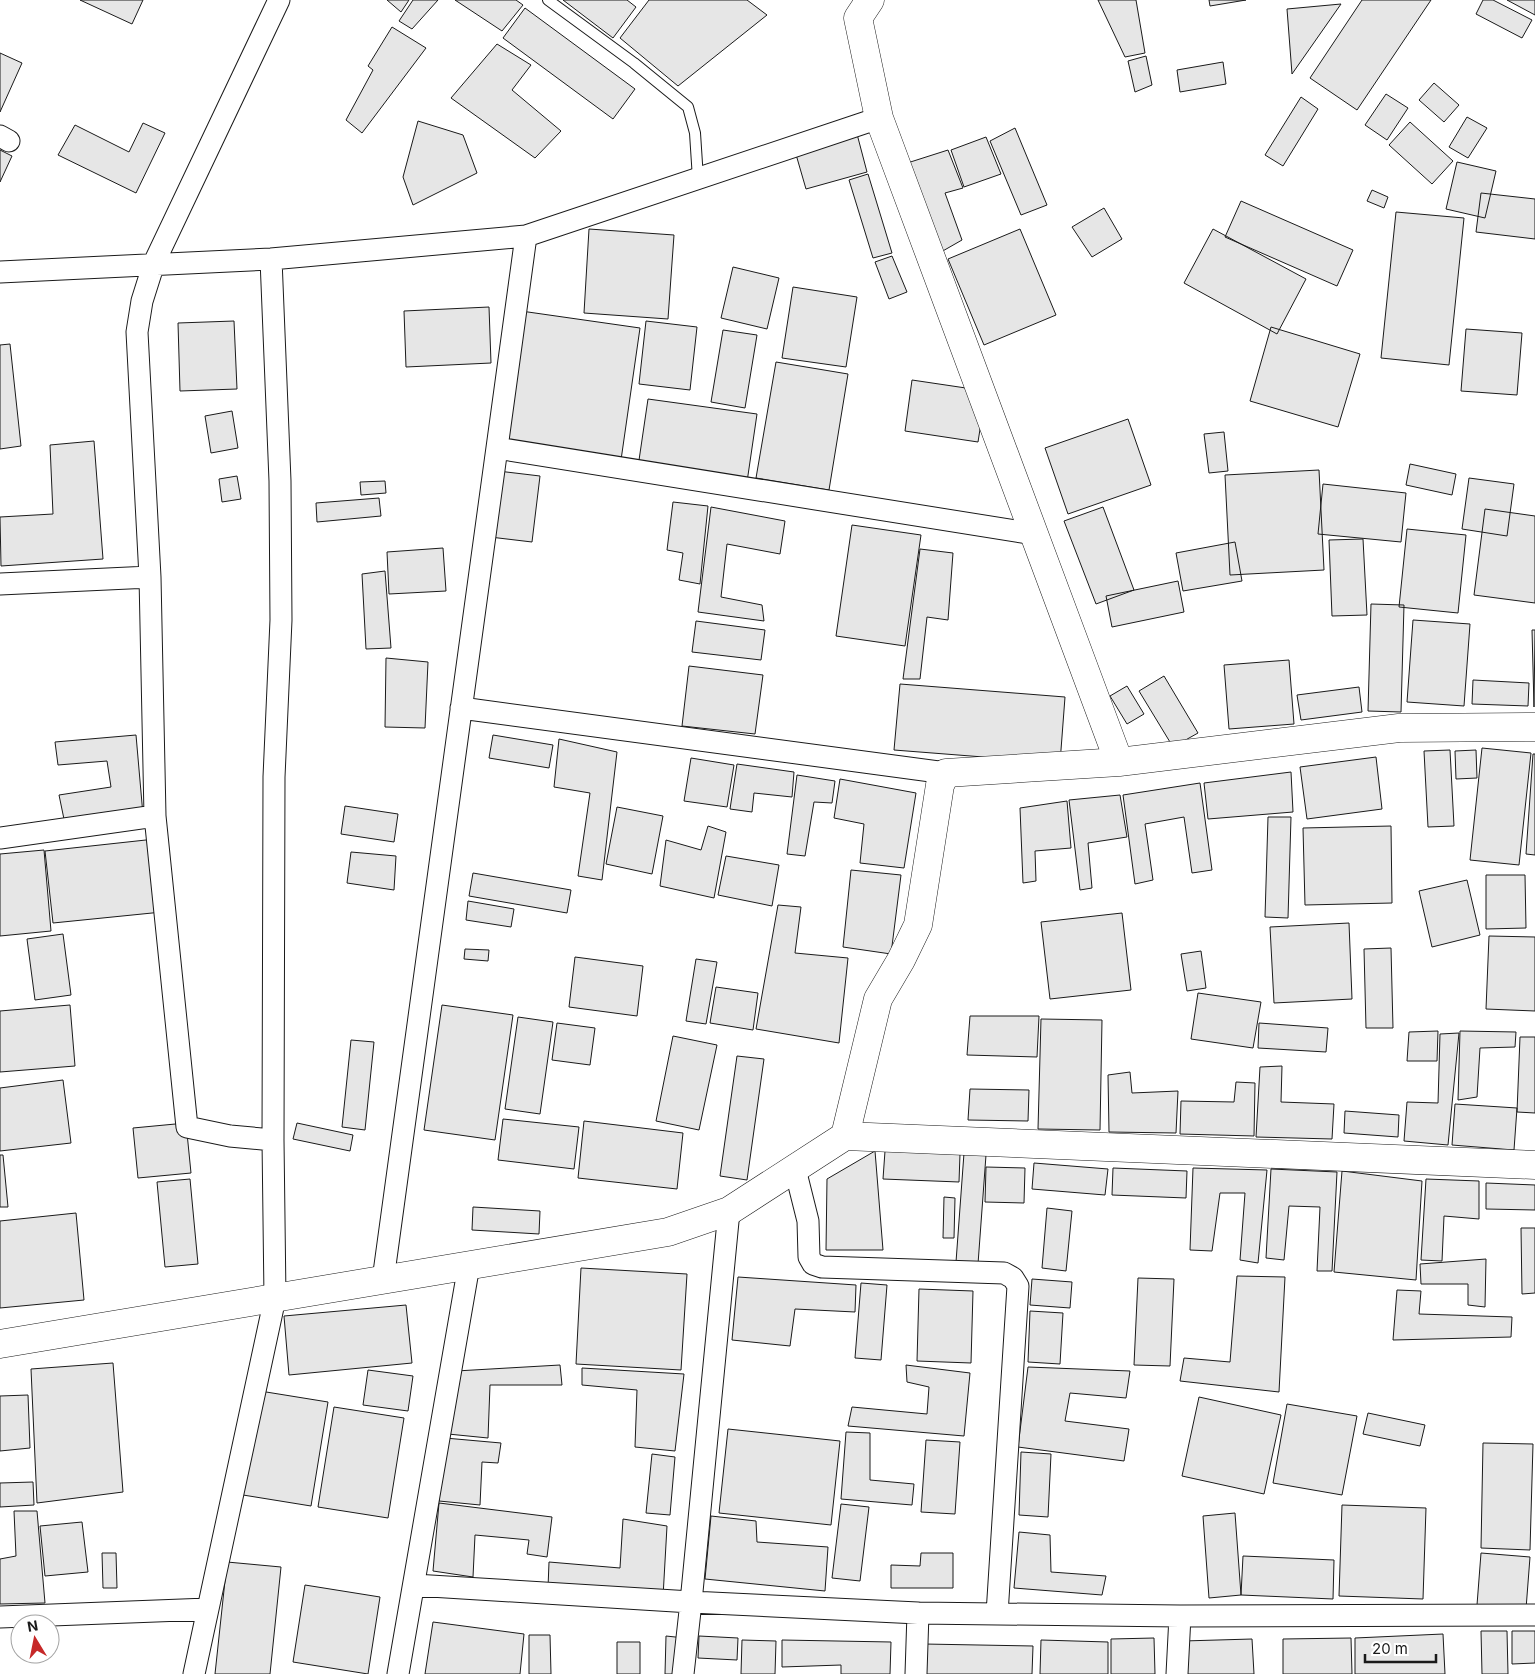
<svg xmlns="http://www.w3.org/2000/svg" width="1535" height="1674" font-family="Inter,sans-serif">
	<rect width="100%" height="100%" fill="#fff"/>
	<!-- building -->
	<path fill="#e6e6e6" stroke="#1a1a1a" d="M80,0H143L132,24Z
		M387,0H409L401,12Z
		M413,0H438L412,29L399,21Z
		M455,0H516L523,5L502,31Z
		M563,0H627L636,7L613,38Z
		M649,0H747L767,15L678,86L620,38Z
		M1098,0H1136L1145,53L1125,57Z
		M1209,0H1246L1210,6Z
		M1362,0H1431L1357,110L1310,78Z
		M1483,0H1493L1532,20L1522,38L1476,14Z
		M1507,0H1535V15Z
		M1341,4L1292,74L1287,9Z
		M525,8L635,89L613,119L503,38Z
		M392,27L426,48L362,133L346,120L373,70L368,66Z
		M497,44L531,65L512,90L561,131L535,158L451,98Z
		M0,53L22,63L0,112Z
		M1146,56L1152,85L1135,92L1128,61Z
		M1223,62L1226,84L1180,92L1177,70Z
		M1434,83L1459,105L1444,122L1419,100Z
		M1386,94L1408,108L1387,140L1365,125Z
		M1301,97L1318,109L1283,166L1265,155Z
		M1467,117L1487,128L1468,158L1449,147Z
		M418,121L463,135L477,173L413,205L403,177Z
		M1410,122L1453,161L1432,184L1389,145Z
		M143,123L165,133L136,193L58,155L75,125L129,152Z
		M1015,128L1047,205L1021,215L990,141Z
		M857,134L867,172L806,189L795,151Z
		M986,137L1001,174L964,187L951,150Z
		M0,150L12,156L0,182Z
		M948,150L963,188L945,193L962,240L941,252L901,165Z
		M1457,162L1496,171L1485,218L1446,209Z
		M868,174L892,253L873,258L849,180Z
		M1372,190L1388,197L1384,208L1367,201Z
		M1481,193L1535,199V239L1476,232Z
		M1241,201L1353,250L1337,286L1225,237Z
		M1104,208L1122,239L1092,257L1072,227Z
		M1396,212L1464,218L1449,365L1381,358Z
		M589,229L674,235L668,319L584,313Z
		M1020,229L1056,315L984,345L948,259Z
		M1213,229L1306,279L1277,334L1184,283Z
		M892,256L907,292L889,299L875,262Z
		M733,267L779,278L767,329L721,318Z
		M793,287L857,297L846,367L782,358Z
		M489,307L491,363L406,367L404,311Z
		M521,311L640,328L621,460L502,443Z
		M234,321L237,389L180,391L178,323Z
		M646,321L697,327L690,390L639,384Z
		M1271,327L1360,354L1338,427L1250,401Z
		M1466,329L1522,333L1517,395L1461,391Z
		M723,330L757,335L745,408L711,402Z
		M10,344L21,446L0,449V345Z
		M776,362L848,374L829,490L756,478Z
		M912,380L986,391L978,442L905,431Z
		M648,399L757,414L747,482L638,467Z
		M232,411L238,448L211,453L205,416Z
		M1128,419L1151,485L1068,514L1045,448Z
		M1224,432L1228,471L1209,473L1204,434Z
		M94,441L103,559L1,566L0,517L53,514L50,445Z
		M1410,464L1456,474L1452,495L1406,485Z
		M1319,470L1324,570L1230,575L1225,475Z
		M498,471L540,476L532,542L490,537Z
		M237,476L241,499L222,502L219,479Z
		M1469,478L1514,484L1507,536L1462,529Z
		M385,481L386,493L361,495L360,482Z
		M1323,484L1406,493L1401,542L1318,534Z
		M379,498L381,516L317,522L316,503Z
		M673,502L708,506L700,584L679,580L683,553L667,550Z
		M711,507L785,521L780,554L727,544L721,597L762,605L764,621L698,612Z
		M1103,507L1134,590L1096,604L1064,521Z
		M1485,509L1535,516V603L1474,595Z
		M852,525L921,535L905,646L836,636Z
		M1407,529L1466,535L1458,613L1399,607Z
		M1363,539L1367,615L1332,616L1329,540Z
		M1235,542L1242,581L1183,591L1176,553Z
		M443,548L446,591L389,594L387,552Z
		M920,549L953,553L948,620L927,617L920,679H903Z
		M385,571L391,648L366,649L362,574Z
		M1178,581L1184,612L1112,627L1106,596Z
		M1371,604L1404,605L1401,712L1368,711Z
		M1413,620L1470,624L1464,706L1407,702Z
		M696,621L765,630L761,660L692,652Z
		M1532,630H1535L1534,707Z
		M386,658L428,662L425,728L385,727Z
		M1289,660L1294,724L1229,729L1224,665Z
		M689,666L763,675L755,734L682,726Z
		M1164,676L1198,733L1173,747L1139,691Z
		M1473,680L1529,683L1528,706L1472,704Z
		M900,684L1065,697L1060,763L894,750Z
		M1127,686L1144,714L1127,724L1110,696Z
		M1359,687L1362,712L1301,720L1297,695Z
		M136,735L143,815L65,824L59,795L111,787L107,761L58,765L55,742Z
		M493,735L553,745L549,768L489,758Z
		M559,739L617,752L602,880L578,876L590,793L554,787Z
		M1482,748L1531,753L1519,865L1470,860Z
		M1450,750L1454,826L1428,827L1424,751Z
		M1476,750L1477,778L1456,779L1455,751Z
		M1533,754H1535V855L1526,854Z
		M1376,757L1382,809L1307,819L1300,767Z
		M691,758L734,765L727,807L684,801Z
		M737,764L794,772L792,797L754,793L752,812L730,809Z
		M1291,772L1293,812L1208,819L1204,783Z
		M797,775L835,781L832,803L814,802L805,856L787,854Z
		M840,779L916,793L904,868L860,863L864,824L834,818Z
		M1200,783L1212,870L1192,873L1184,817L1145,824L1153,880L1135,884L1123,795Z
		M1120,795L1127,837L1088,843L1092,888L1080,890L1069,800Z
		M1067,801L1071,848L1035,851L1036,881L1023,883L1020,808Z
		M345,806L398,814L394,842L341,834Z
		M617,807L663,816L652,874L606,864Z
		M1268,817H1291L1288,918L1265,917Z
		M708,826L726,832L714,898L660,886L666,840L701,850Z
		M1391,826L1392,903L1305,905L1303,828Z
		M155,839L162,912L53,923L45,851Z
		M44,850L51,931L0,936V854Z
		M351,852L396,856L394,890L347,883Z
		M726,856L779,865L772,906L718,895Z
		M851,870L901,875L891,954L843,947Z
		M473,873L571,890L567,913L469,896Z
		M1486,875H1525L1526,928L1486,929Z
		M1467,880L1480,935L1432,947L1419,891Z
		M468,901L514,909L511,927L466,920Z
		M778,905L801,907L795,953L848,958L839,1043L756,1029Z
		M1122,913L1131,990L1050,999L1041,922Z
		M1349,923L1352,999L1274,1003L1270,927Z
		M63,934L71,995L35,1000L27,939Z
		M1489,936L1535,937V1011L1486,1009Z
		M1391,948L1393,1028H1366L1364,949Z
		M465,949L489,950L488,961L464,959Z
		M1201,951L1206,988L1187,991L1181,954Z
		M575,957L643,966L637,1016L569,1007Z
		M696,959L717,962L706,1024L686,1021Z
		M716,987L758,993L753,1030L710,1023Z
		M1198,993L1261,1002L1253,1048L1191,1039Z
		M70,1005L75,1066L0,1072V1011Z
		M442,1005L513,1015L495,1140L424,1130Z
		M970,1016H1039L1037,1057L967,1055Z
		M518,1017L553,1022L540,1114L505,1109Z
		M1041,1019L1102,1020L1100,1130L1038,1129Z
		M557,1023L595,1028L590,1065L552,1060Z
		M1259,1023L1328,1028L1326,1052L1258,1048Z
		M1438,1031L1437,1061H1407L1409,1032Z
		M1460,1031L1516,1032L1515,1047L1480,1048L1477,1097L1458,1100Z
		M1459,1033L1448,1145L1404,1141L1407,1102L1438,1103L1440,1034Z
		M673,1036L717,1045L699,1130L656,1121Z
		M1520,1037H1535V1113L1517,1112Z
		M351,1040L374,1042L365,1130L342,1127Z
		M737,1056L764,1059L747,1180L720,1176Z
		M1282,1066L1281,1102L1334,1104L1332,1139L1256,1137L1260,1067Z
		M1130,1072L1132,1093L1178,1091L1176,1133L1109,1132L1108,1075Z
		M63,1080L71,1143L0,1151V1088Z
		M1236,1082L1255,1083L1254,1136L1180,1134L1181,1101L1234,1102Z
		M970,1089L1029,1090L1028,1121L968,1120Z
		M1455,1104L1517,1108L1514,1150L1452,1145Z
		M1345,1111L1399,1115L1398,1137L1344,1133Z
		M503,1119L579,1127L574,1169L498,1160Z
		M584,1121L683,1133L677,1189L578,1178Z
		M186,1123L191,1173L138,1178L133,1128Z
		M297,1123L353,1135L350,1151L293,1139Z
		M875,1151L883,1250H826L827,1179Z
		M885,1151L960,1154L959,1182L883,1179Z
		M964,1153L986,1155L978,1264L956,1262Z
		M0,1155H3L8,1207H0Z
		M1034,1163L1108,1169L1105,1195L1032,1189Z
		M986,1167L1025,1168L1024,1203L985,1202Z
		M1113,1168L1187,1171L1186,1198L1112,1195Z
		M1193,1168L1267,1170L1258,1263L1240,1260L1245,1193H1220L1212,1251L1190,1250Z
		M1271,1169L1337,1172L1332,1271H1317L1320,1207L1289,1206L1284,1260L1266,1258Z
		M1342,1171L1422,1181L1416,1280L1334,1272Z
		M190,1179L198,1264L165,1267L157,1182Z
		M1426,1179L1479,1181V1219L1444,1216L1442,1261L1421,1260Z
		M1486,1183L1535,1185V1210L1486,1209Z
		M944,1197L955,1198L954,1238H943Z
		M473,1207L540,1211L539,1234L472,1230Z
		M1047,1208L1072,1211L1066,1271L1042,1268Z
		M76,1213L84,1300L0,1308V1221Z
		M1521,1228H1535V1293L1522,1294Z
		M1486,1259L1485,1307L1468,1305V1284H1421L1420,1264Z
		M581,1268L687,1274L681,1370L576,1364Z
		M1237,1276L1285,1277L1279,1392L1180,1381L1184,1358L1230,1362Z
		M738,1277L856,1285L855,1312L795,1309L790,1346L732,1340Z
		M1138,1278L1174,1279L1170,1366L1134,1365Z
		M1032,1279L1072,1282L1070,1308L1030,1305Z
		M861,1283L887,1285L881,1360L855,1358Z
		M919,1289L973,1291L971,1363L917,1361Z
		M1397,1290L1421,1291L1419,1314L1512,1317L1511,1337L1393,1340Z
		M406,1305L412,1363L289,1375L284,1316Z
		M1030,1311L1063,1313L1060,1364L1028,1362Z
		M113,1363L123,1492L37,1503L31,1369Z
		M560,1365L562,1385H490L488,1438L448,1434L456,1371Z
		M906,1365L970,1373L964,1436L848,1426L852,1407L927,1414L929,1387L907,1382Z
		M1028,1367L1130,1371L1126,1398L1070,1393L1065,1421L1129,1429L1124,1461L1018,1447Z
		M582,1368L684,1374L675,1451L635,1447L637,1390L582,1385Z
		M368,1370L413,1376L408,1411L363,1405Z
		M260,1391L328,1402L311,1506L243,1495Z
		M28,1395L30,1448L0,1451V1396Z
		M1199,1397L1281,1415L1264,1494L1182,1476Z
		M1287,1404L1357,1416L1342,1495L1273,1483Z
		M334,1407L404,1418L388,1518L318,1507Z
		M1368,1413L1425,1425L1420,1446L1363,1434Z
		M728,1429L840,1441L831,1525L719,1513Z
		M846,1432L870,1433V1480L914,1484L912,1505L841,1499Z
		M445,1438L501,1443L498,1463L482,1462L480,1505L439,1501Z
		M926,1440L960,1442L955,1514L921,1512Z
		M1483,1443L1533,1444L1530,1550L1481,1548Z
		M1021,1452L1051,1454L1048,1517L1019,1515Z
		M652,1454L675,1457L670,1515L646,1513Z
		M33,1482L34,1505L0,1507V1483Z
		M439,1503L552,1517L547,1557L527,1554L529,1540L475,1535L473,1577L433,1571Z
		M841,1504L869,1507L860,1581L832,1578Z
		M1342,1505L1426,1508L1423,1599L1339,1596Z
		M14,1511H37L45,1603L0,1604V1559L16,1556Z
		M1235,1513L1241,1595L1209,1598L1203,1516Z
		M711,1516L756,1521L757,1542L828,1547L825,1591L705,1579Z
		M623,1519L667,1526L663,1597L548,1588L549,1562L620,1568Z
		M82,1522L88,1572L45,1576L40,1526Z
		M1019,1532L1050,1535L1051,1572L1106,1576L1102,1595L1014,1588Z
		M102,1553H116L117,1588H103Z
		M921,1553H953V1588H891V1565L920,1566Z
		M1481,1553L1530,1557L1526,1609L1477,1605Z
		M1243,1556L1334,1560L1333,1599L1241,1595Z
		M227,1562L281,1567L270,1674H215Z
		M305,1585L380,1597L368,1674L293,1662Z
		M433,1622L524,1634L520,1674H425Z
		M1481,1631H1507L1508,1674H1482Z
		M1512,1631H1535V1663L1512,1664Z
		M1443,1634L1445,1674H1355V1638Z
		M529,1635H550L551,1674H529Z
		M666,1636L694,1639L693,1674H665Z
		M699,1636L738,1638L737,1660L698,1658Z
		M1154,1638L1155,1674H1111V1639Z
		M1351,1638L1352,1674H1283V1639Z
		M1252,1639L1254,1674H1184L1183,1641Z
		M742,1640L776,1641L775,1674H741Z
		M782,1640L891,1642L890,1674H841V1665L782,1667Z
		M1041,1640L1108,1642V1674H1040Z
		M617,1642H640V1674H617Z
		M924,1644L1033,1646L1032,1674H923Z"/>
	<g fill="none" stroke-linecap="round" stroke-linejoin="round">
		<!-- lane casing -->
		<g stroke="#1a1a1a" stroke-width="12">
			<path id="lane" d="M548,0L634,63L688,107L695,133L698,179"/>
		</g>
		<!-- street casing -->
		<g stroke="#1a1a1a" stroke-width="23">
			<path id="street" d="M0,136L9,141
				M271,259L280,481L281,620L274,777L273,1140
				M0,272L271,259L526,236L879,118
				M497,448L1034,534
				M0,584L150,577
				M461,708L946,773
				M0,838L155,816
				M795,1169L808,1221L809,1257L813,1264L822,1267L1004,1273L1013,1278L1018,1286L997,1614
				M383,1280L526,236
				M414,1585L691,1602L729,1211
				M918,1613L1180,1616L1177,1674
				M1180,1616L1535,1615
				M0,1617L208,1609
				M194,1674L275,1298L273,1140L230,1136L187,1127L155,816L150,577L137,332L142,301L154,263L279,0
				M398,1674L469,1265
				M683,1674L691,1602L918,1613L916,1674"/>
		</g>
		<!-- secondary casing -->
		<g stroke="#1a1a1a" stroke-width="29">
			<path id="secondary" d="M870,0L858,18L879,118L1119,762
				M845,1136L878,999L901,960L918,925L940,785L946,773L1119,762L1399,728L1535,727
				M0,1344L668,1232L729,1211L845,1136L1535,1165"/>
		</g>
		<!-- lane -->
		<use href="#lane" stroke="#fff" stroke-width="10"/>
		<!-- street -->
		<use href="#street" stroke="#fff" stroke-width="21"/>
		<!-- secondary -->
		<use href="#secondary" stroke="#fff" stroke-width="28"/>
	</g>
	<!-- north arrow -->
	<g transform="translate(35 1639) rotate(350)"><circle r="24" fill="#ffffff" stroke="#a3a3a3"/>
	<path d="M0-4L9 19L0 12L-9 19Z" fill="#c62828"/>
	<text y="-8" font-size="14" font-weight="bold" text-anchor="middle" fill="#1a1a1a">N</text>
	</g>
	<!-- scale -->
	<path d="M1365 1654v8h71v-8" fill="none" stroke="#1a1a1a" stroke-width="2.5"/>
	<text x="1372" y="1654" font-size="15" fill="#1a1a1a" stroke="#ffffff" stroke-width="4" paint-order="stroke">20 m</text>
</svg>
